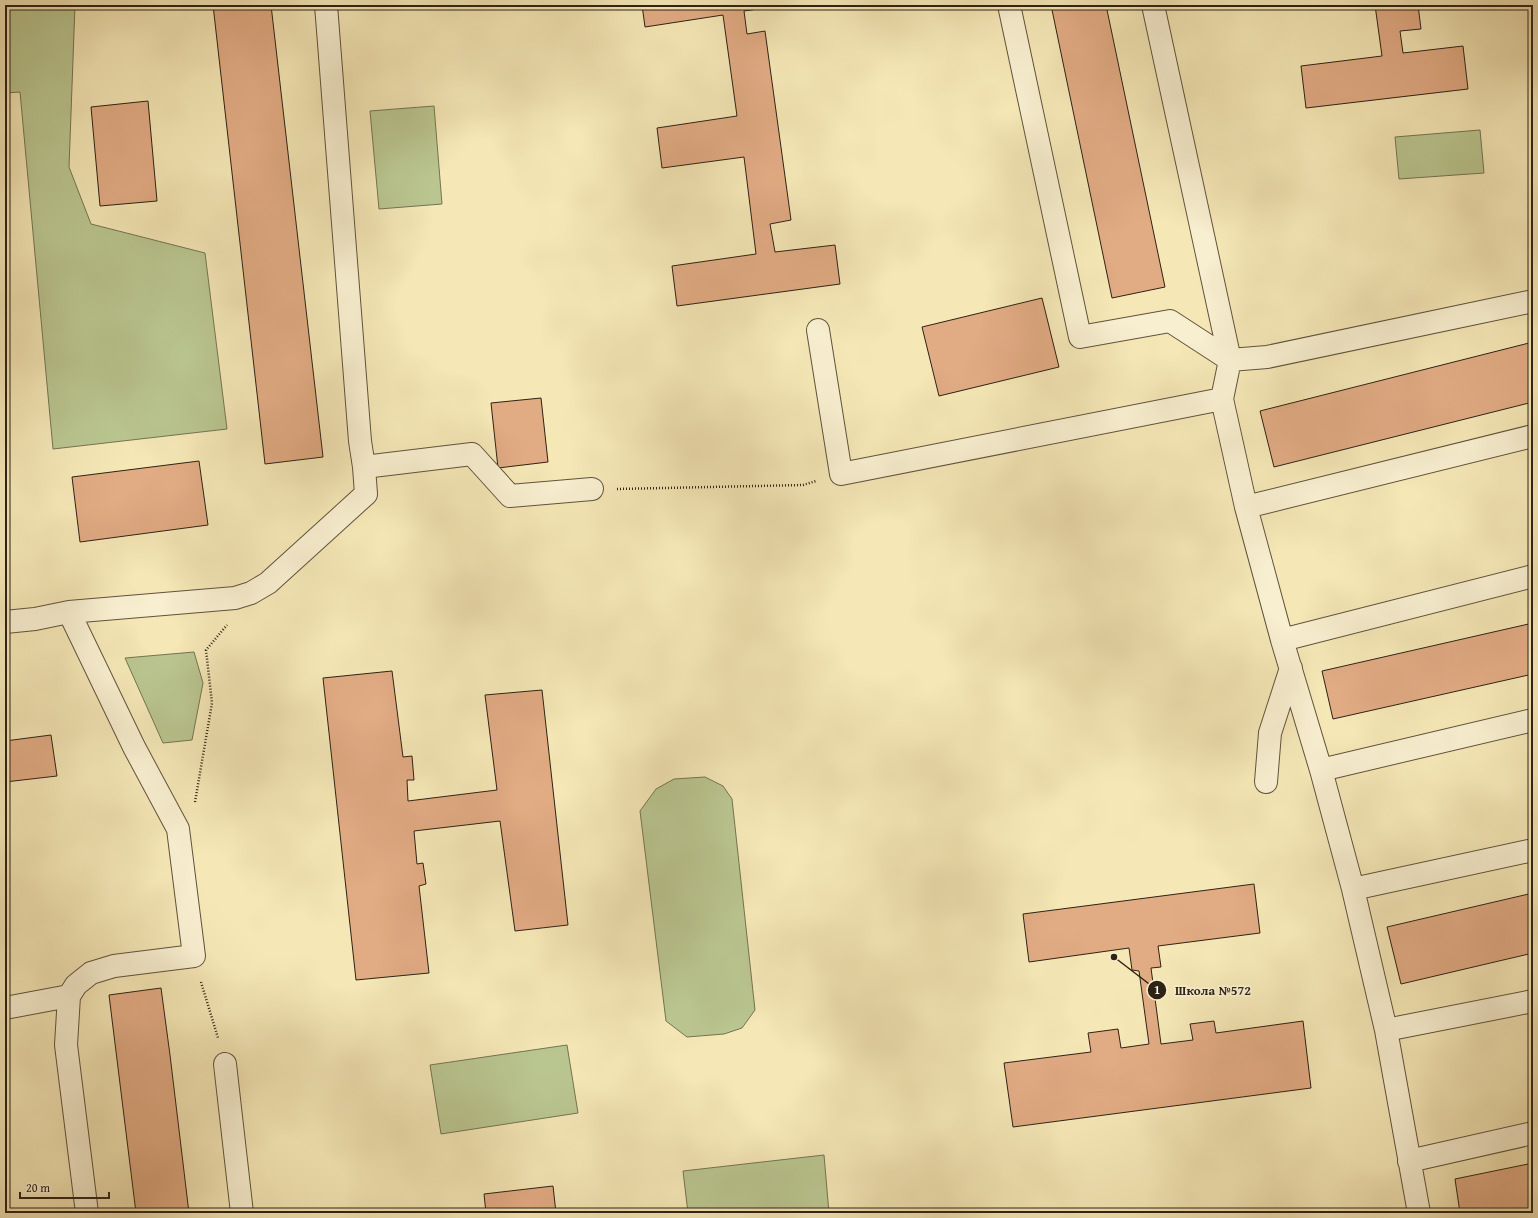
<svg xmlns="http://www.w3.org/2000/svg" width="1538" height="1218" font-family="'Gentium Book Plus',serif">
	<rect width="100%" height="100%" fill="#f5e7b6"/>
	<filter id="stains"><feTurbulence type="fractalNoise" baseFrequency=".005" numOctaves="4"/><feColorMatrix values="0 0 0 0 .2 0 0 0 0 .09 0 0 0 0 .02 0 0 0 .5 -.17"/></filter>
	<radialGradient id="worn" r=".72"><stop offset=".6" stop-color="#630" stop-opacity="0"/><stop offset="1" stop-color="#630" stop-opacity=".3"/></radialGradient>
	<!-- green -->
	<path fill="#bac690" stroke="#747452" d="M5,5H75L69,167L91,224L205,253L227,429L53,449L20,92L5,93Z
		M434,106L442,204L379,209L370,111Z
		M1480,130L1484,173L1399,179L1395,137Z
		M194,652L203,683L192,740L163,743L125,658Z
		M705,777L723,786L732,799L755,1010L742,1028L724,1034L687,1037L666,1021L640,811L656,789L674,779Z
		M567,1045L578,1113L441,1134L430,1065Z
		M824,1155L829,1213H688L683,1171Z"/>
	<!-- building -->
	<path fill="#e1ab84" stroke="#2e2214" d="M213,5H271L323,457L265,464Z
		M642,5H786L744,11L747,34L765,31L791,220L770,224L775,252L835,245L840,284L677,306L672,266L756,254L744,157L662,168L657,128L737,116L723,15L645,27Z
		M1051,5H1106L1165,287L1112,298Z
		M1375,5H1418L1421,29L1400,31L1403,53L1463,46L1468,89L1306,108L1301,66L1382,56Z
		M148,101L157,201L100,206L91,107Z
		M1042,298L1059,367L939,396L922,327Z
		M1533,342V402L1274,467L1260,411Z
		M541,398L548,462L498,468L491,403Z
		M5,422L9,456L5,457Z
		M199,461L208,525L80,542L72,477Z
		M1533,623V674L1333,719L1322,671Z
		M392,671L403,757L412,756L414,780H407L408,801L497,790L485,695L542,690L568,925L515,931L500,821L414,831L417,864L423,863L426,884L419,886L429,973L356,980L323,678Z
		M51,735L57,776L5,782V741Z
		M1254,884L1260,933L1158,946L1161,967L1151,968L1161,1044L1193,1040L1190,1024L1214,1021L1216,1033L1303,1021L1311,1088L1013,1127L1004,1063L1091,1052L1088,1033L1118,1029L1121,1048L1149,1044L1139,971L1132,970L1129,948L1029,962L1023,914Z
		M1533,893V953L1401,984L1387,927Z
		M161,988L170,1055L189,1213H136L109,995Z
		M1533,1163V1213H1460L1455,1179Z
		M553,1186L556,1213H486L484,1194Z"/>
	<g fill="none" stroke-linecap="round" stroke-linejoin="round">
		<!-- minor casing -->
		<g stroke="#60533c" stroke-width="24">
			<path id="minor" d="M326,5L360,441L364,467L472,454L510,496L592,489
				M1009,5L1080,337L1170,321L1230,360L1267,357L1533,301
				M1153,5L1230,360L1222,399L1246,507L1282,640L1321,770
				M818,330L841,474L1222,399
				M1246,507L1533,436
				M69,612L235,598L251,593L268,583L366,494L364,467
				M5,622L35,619L69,612L134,747L178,829L194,956L114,966L91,973L76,985L69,996L66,1045L87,1213
				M1282,640L1533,576
				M1266,782L1270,733L1291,668
				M1353,889L1321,770L1533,720
				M5,1008L69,996
				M1386,1030L1353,889L1533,850
				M225,1064L242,1213
				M1409,1161L1533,1133
				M1419,1213L1386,1030L1533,1001"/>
		</g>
		<!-- path -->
		<path stroke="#2e2214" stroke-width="2.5" stroke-dasharray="1 2" stroke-linecap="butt" d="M617,489L803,485L816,481
			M195,802L212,703L206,650L227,625
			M201,982L218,1038"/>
		<!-- minor -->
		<use href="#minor" stroke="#f8efd0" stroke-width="22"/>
	</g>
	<!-- callouts -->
	<path fill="none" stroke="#2e2214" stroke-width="1.5" d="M1114 957L1157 990"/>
	<g fill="#2e2214" stroke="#f8efd0" stroke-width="1.5">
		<circle cx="1114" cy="957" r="4"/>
		<circle cx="1157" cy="990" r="10"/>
	</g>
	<g font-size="12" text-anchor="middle" font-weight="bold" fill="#fff">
		<text x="1157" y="994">1</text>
	</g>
	<g font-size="13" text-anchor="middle" font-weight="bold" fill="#2e2214" stroke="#f8efd0" stroke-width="3.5" stroke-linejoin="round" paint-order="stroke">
		<text x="1213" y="995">Школа №572</text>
	</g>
	<!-- margin -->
	<rect width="1538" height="1218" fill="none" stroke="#f5e7b6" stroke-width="20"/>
	<rect x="6" y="6" width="1526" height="1206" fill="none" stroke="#2e2214" stroke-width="2"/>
	<rect x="10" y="10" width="1518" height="1198" fill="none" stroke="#2e2214"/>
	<!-- scale -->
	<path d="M20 1192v6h89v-6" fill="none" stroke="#2e2214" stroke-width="2"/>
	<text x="26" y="1192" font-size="12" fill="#2e2214" stroke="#f8efd0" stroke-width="3" paint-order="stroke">20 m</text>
	<rect width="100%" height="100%" filter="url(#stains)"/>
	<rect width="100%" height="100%" fill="url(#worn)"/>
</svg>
